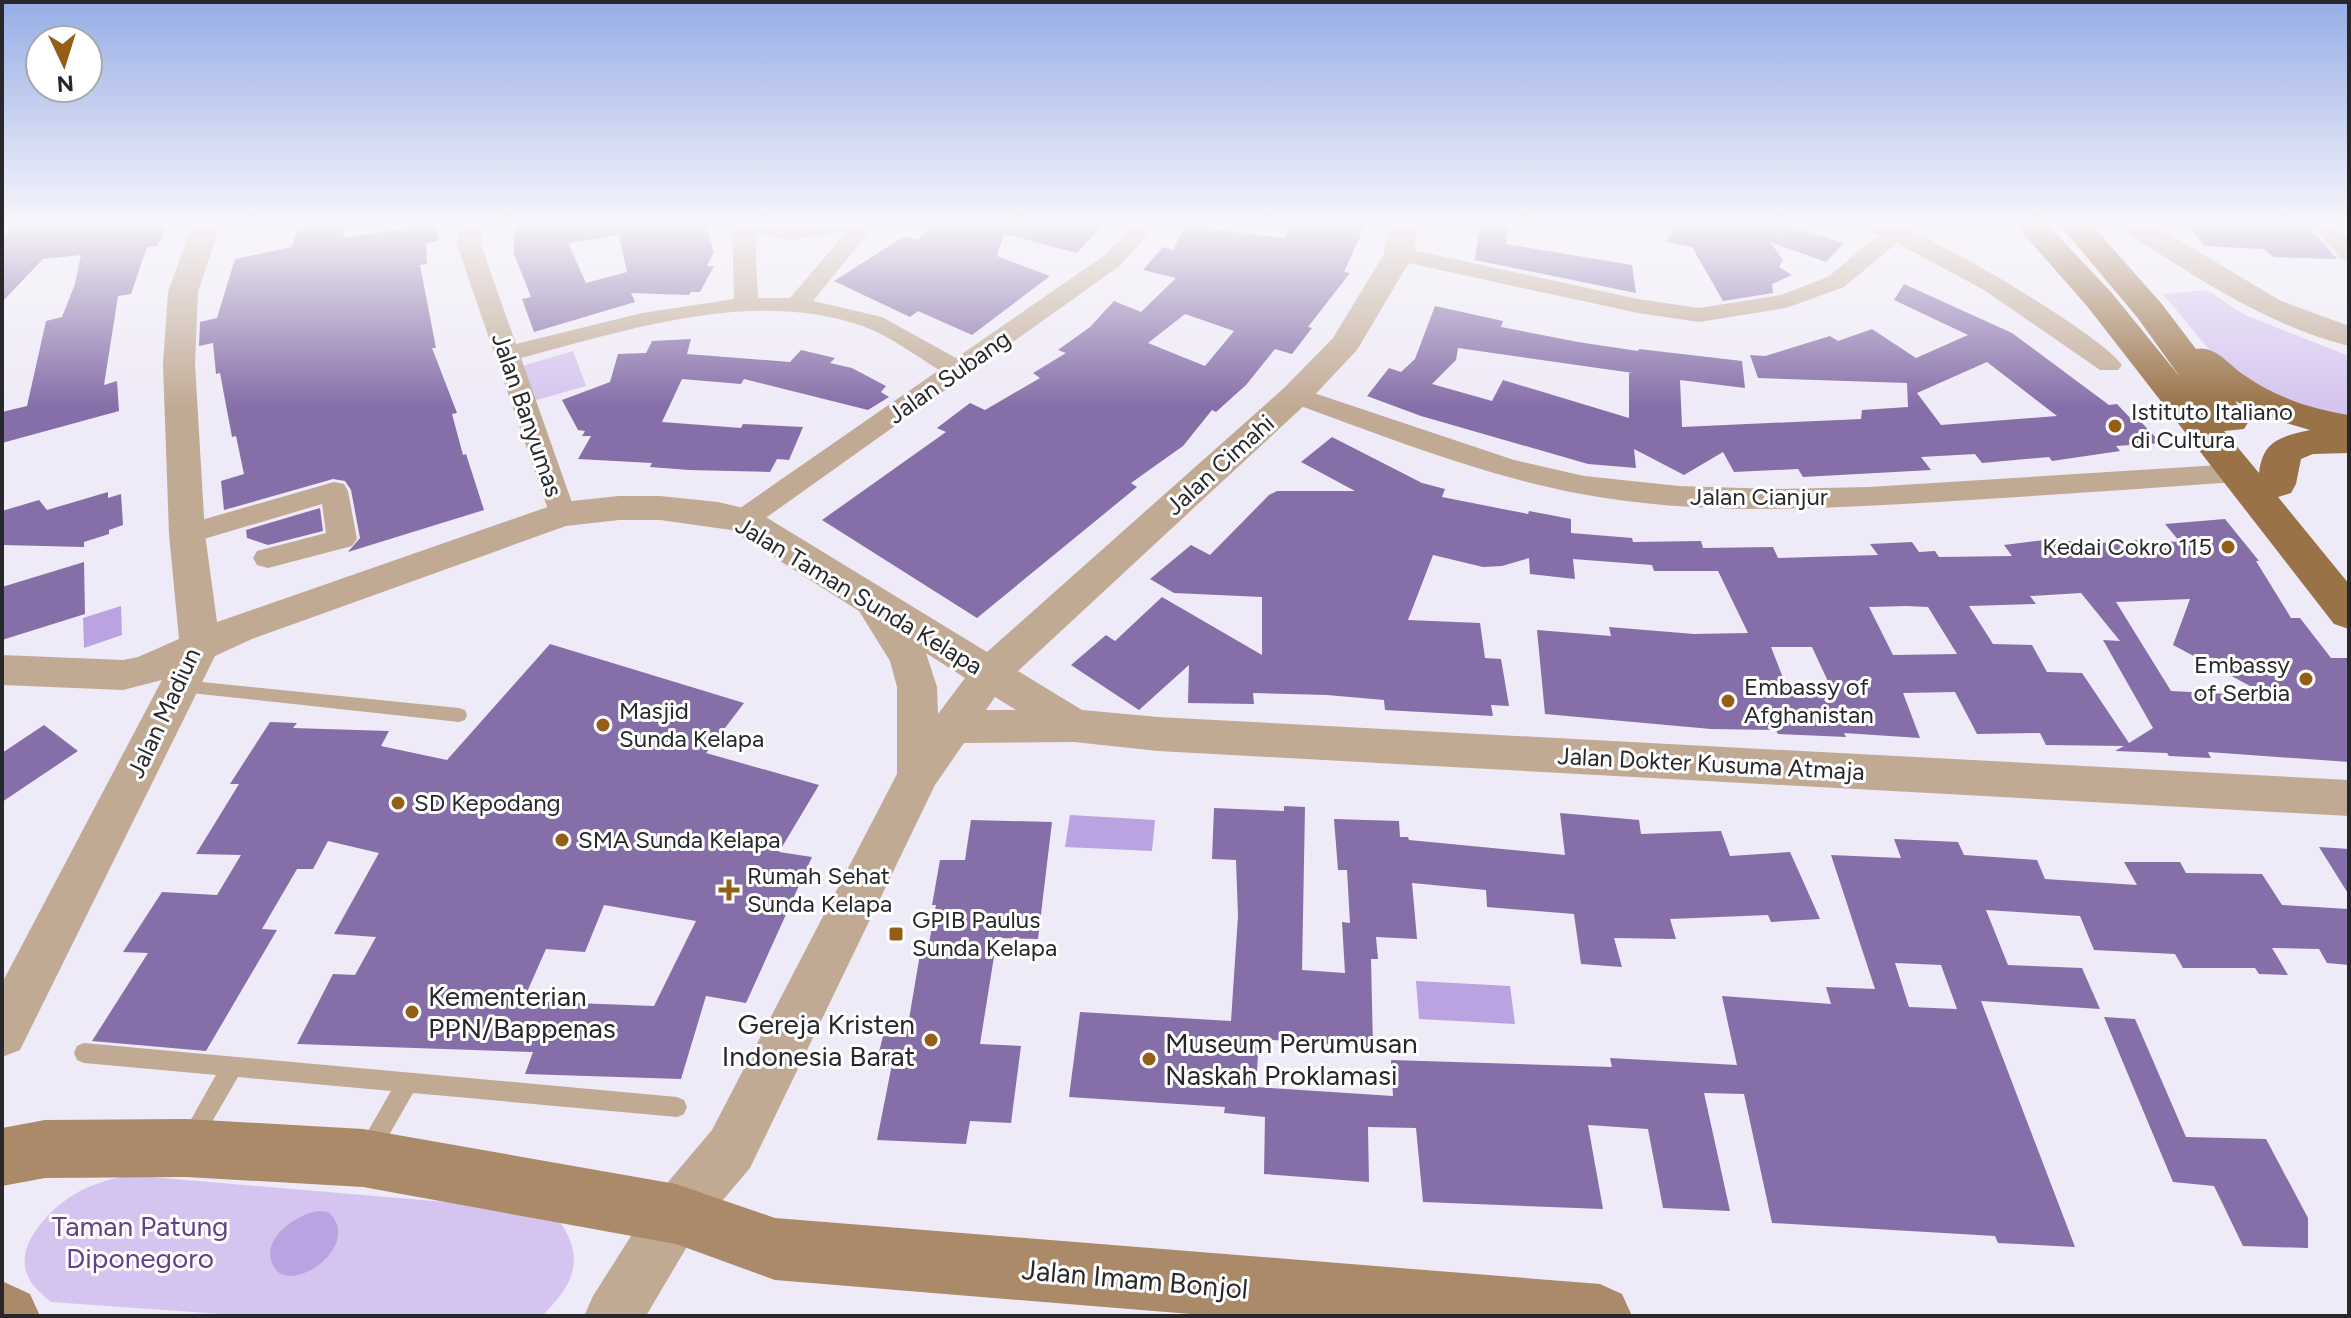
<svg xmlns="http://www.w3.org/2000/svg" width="2351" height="1318" font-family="Figtree,sans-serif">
	<rect width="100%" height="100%" fill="#efeaf7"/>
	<!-- green -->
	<path fill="#d5c4ef" d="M2207,290L2245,315L2349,356V419C2307,412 2256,393 2224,364C2202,344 2183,317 2163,294Z
		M573,351L586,386L522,404L509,370Z
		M127,1175L552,1211C585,1252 580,1279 542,1316H249L51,1302C42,1294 31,1286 27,1274C15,1244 51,1208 75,1194C90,1184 110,1180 127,1175Z"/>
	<!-- forest -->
	<path fill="#bba2e0" d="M121,606L122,635L84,648L83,618Z
		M1070,815L1155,820L1152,851L1065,847Z
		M1416,981L1510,986L1515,1024L1419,1019Z
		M318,1211L328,1212C365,1244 291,1297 274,1267C258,1240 296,1214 318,1211Z"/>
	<!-- building -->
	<path fill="#866ea8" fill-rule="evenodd" d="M15,223H169L157,246L147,247L131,294L118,296L104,385L117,381L119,411L2,443V412L27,406L46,321L62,317L75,284L81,255L43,259L2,302V236Z
		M346,223L343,238L438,223V241L426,243L427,264L420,265L436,348H432L457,413L452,414L463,455L466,454L484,510L348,552L360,538L351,490L345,481L333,479L224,510L221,481L244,474L236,436L232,437L220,373L216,374L213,343L199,346L200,322L217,318L235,259L292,247L297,229Z
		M514,223H705L714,252L707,266H714L700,292H691L689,295L631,293L635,302L534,332L522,299L531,297L514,254ZM619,235L627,272L586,283L568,243Z
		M934,223H1105L1077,253L1004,234L997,256L1050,276L972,335L918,311L910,317L834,281L905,236L918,240Z
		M1289,223H1366L1344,272L1350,273L1308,327L1312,328L1292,354L1275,349L1246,385L1216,412L1212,410L1183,446L1131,483L1137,487L977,618L822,520L946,432L937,428L970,403L985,410L1040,378L1033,373L1066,353L1058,350L1090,327L1114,301L1141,312L1176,278L1143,270L1163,247L1173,250L1185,225L1284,238ZM1185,314L1234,331L1205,366L1148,343Z
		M1480,223L1508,226L1506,244L1632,265L1636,293L1475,260Z
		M1672,223H1779L1844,243L1826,262L1770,242L1783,260L1779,267L1792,275L1772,284L1773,293L1723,301L1692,247L1667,242Z
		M2187,223L2307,224L2337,259L2274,257L2263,249L2204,246Z
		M1904,284L2012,333L2109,405L2117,404L2133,421H2140L2161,443L2116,446L2120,451L2052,461L2049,457L1982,463L1975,454L1921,457L1931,470L1803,477L1798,469L1734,472L1723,452L1684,475L1634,449L1636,468L1588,464L1421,416L1367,396L1389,368L1401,372L1415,359L1435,306L1503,321L1501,327L1578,342L1638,351L1639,349L1742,361L1745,388L1680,380L1682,427L1861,419L1862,410L1908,407L1907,383L1758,378L1750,355L1765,356L1830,336L1838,341L1872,329L1916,358L1968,335L1894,300ZM1458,348L1633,373H1629V418L1503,380L1492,401L1432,384L1456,360ZM1987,362L2057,416L1941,425L1917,393Z
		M691,339L687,354L790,362L801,350L835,358L830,363L852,368L886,386L881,392L889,397L868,410L744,379L741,384L682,379L662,422L741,428L743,424L803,427L789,460L777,459L770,472L689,470L650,467L652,463L578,459L591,436H582L585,431L578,430L562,400L610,382L618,354L646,353L652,341Z
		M1332,437L1422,483L1445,489L1442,497L1528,514L1529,511L1571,519V533L1632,538L1633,542L1701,541L1703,548L1773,547L1778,558L1878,555L1870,544L1912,542L1919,552L1935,551L1939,557L2012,556L2004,545L2044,540L2133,544L2131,540L2180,542L2165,524L2225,519L2259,561H2256L2291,618H2300L2331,658H2349V762L2208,752L2211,758L2169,756L2167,753L2115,751L2124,746L2046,745L2040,733L1977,734L1955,692L1903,693L1920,738L1844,733L1846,737L1778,734L1776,730L1711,729L1545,714L1537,630L1611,636L1609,627L1694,634L1748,633L1718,571H1654L1652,565L1573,559L1575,579L1530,574L1529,558L1502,566L1483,567L1433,555L1408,620L1480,623L1485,658L1501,659L1509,706L1491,705L1493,716L1385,710L1384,700L1327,695L1253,693L1254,704L1188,703L1189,665L1139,710L1071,665L1106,635L1115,641L1162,597L1262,655V597L1174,593L1150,579L1191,545L1210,555L1269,495L1277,491H1355L1301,462ZM2081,593L2120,641L2103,640L2153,728L2129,743L2082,673L2047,672L2032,645L1993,644L1969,606L2036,604L2030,596ZM2190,599L2173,645L2269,696L2171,691L2116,602ZM1907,606L1928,607L1957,654L1893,655L1869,607ZM1771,647H1812L1832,690L1787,688Z
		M108,492V498L121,494L123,525L109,530V534L84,542V547L2,545V511L39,500L47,510Z
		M320,508L323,531L268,545L247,538L246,530Z
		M84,562L85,614L2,640V587Z
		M550,644L744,703L706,753L819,785L779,852L812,857L746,1003L706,996L681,1079L525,1074L533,1052L297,1044L333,974L355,975L376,937L334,934L379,853L328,841L313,869H297L262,929L277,930L206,1051L92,1041L148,953L123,952L162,892L217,895L241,855L196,854L239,784H230L270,722L297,723L293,728L389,731L381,746L447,760ZM604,905L696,921L654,1006L523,1001L546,949L585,952Z
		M44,725L78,751L2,802V753Z
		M1284,806L1305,807L1302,970L1345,973L1342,922L1350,923L1347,870H1338L1334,819L1399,821L1400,837H1408L1409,840L1565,855L1560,813L1639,820L1641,834L1721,831L1730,856L1790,852L1820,919L1771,922L1768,915L1670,919L1676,939L1614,938L1622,967L1581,964L1574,914L1487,907L1486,890L1412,883L1417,939L1376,937L1378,959H1371L1373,1048L1259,1039L1256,1087L1393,1096L1391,1060L1612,1067L1610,1058L1737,1065L1722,996L1831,1004L1826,987L1875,989L1831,855L1901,858L1894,839L1958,842L1964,855L2037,860L2045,879L2137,885L2124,862H2180L2186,873L2262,874L2282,905L2349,909V965L2327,963L2319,949L2272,948L2288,975L2259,974L2255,968H2183L2175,954L2094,950L2080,916L1986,910L2008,965L2082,968L2100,1009L1981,1001L2075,1247L1998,1243L1995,1236L1772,1223L1744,1094L1704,1093L1730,1211L1663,1208L1648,1129L1588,1125L1603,1209L1423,1202L1416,1128L1368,1127L1369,1182L1264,1174L1265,1117L1224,1113L1225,1107L1069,1097L1080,1012L1231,1021L1238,916L1236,860L1212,859L1214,808L1284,811ZM1895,963L1941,965L1957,1009L1909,1007Z
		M971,820L1052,822L1038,939L997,938L980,1044L1021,1046L1011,1123L970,1121L966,1144L877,1140L892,1064H876L883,1036L906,1037L920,954H927L936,905H932L940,860H965Z
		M2319,847L2349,849V895Z
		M2104,1017L2135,1019L2186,1137L2266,1139L2308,1218V1248L2243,1246L2214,1186L2173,1182Z"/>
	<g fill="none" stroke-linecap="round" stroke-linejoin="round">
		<!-- service -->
		<path fill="#c1aa94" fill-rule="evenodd" d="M182,680L459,708L465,710L467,715L465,720L459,722L182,692L176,690L174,686L176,682Z
			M84,1043L677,1097L684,1100L687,1107L684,1114L677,1117L413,1093L376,1158L368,1161L360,1158L357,1150L391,1091L238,1077L198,1146L191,1150L184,1146L180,1139L216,1075L84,1063L77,1060L74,1053L77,1046Z"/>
		<!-- minor -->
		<path fill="#c1aa94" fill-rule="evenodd" d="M459,223H481V245L516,344L642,313L734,299L732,223L789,226L876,223L813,301L882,317L956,358L1105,255L1135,223H1158L1121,265L753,527L743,530L733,527L729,520L733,513L939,370C915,355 891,337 865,327C755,287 628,330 521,358L576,514L572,521L562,524L552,521L457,245ZM846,232L790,298H758L755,233L789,240Z
			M1856,223C1866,223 1877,221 1887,223C1925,230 2101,334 2122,365L2118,370H2100L1984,290L1897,243L1844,287L1786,308L1699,322L1638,313L1399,261L1391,259L1387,254L1391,249L1399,247L1638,299L1699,308L1781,295L1828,277L1878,235L1859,228Z
			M2310,223H2333L2349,240V261L2341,259Z
			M1296,387L1514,460L1584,476L1679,486L1774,489L1869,487L2235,464L2245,466L2249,473L2245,480L2235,482C2136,489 2037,496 1938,502C1820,509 1698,516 1581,494C1480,475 1383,436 1287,401L1283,395L1287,389Z
			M334,482L344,484L348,491L357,539L352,546L268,568L257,565L253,558L257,551L326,533L322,504L187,544L177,541L172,534L177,527Z"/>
		<!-- tertiary -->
		<path fill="#c1aa94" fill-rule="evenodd" d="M193,223H221L198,292L195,364L205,534L217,622L562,502L619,496H660L718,502L756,511L987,652L1284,388L1333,338L1384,254L1390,223H1418L1414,254L1357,350L1308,402L1018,671L1082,710L1158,717L2349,780V816L1158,751L1074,742L964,743L935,785L750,1168L695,1233L646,1316H584L593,1296L657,1195L712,1130L897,774V687L890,661L859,611L731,530L660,520H619L566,526L252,639L215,656L20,1050L2,1057V983L162,680L123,690L2,685V655L123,660L138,657L179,639L169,534L163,364L168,292ZM926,653L965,678L938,714L937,687ZM995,697L1016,710H986Z
			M2117,223H2150L2281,301L2349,326V346C2265,325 2193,275 2121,229Z"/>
		<!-- secondary -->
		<path fill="#aa8a68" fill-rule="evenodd" d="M186,1119L363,1129L676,1184L775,1218L1600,1284L1622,1294L1632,1316H1215L775,1280L676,1244L363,1187L186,1177L45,1178L2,1186V1128L45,1120Z
			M2,1281L30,1294L40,1316H2Z"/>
		<!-- primary -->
		<path fill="#9a7247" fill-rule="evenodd" d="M2014,223H2046L2111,292L2180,377L2137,317L2058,223H2090L2161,303L2196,349C2215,345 2229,365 2244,375C2275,397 2311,409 2349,415V453L2313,454L2301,459L2296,484L2291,493L2278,497L2349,584V629L2334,624L2087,306ZM2235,401L2276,420L2310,430C2280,437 2263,440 2259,473L2224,431L2244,429L2249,421Z"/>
	</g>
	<!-- sky -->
	<linearGradient id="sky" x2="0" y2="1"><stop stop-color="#96ade5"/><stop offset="0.55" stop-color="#f8f6fb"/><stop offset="1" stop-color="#f8f6fb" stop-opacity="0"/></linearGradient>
	<rect width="2351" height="407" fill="url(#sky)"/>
	<!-- markers -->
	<g fill="#955e17" stroke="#fff" stroke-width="3">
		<circle cx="2115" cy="426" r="8"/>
		<circle cx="2228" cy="547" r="8"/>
		<circle cx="2306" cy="679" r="8"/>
		<circle cx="1728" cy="701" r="8"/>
		<circle cx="603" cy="725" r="8"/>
		<circle cx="398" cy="803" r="8"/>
		<circle cx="562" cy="840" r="8"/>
		<path d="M725 878h8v8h8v8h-8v8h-8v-8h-8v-8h8z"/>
		<rect x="888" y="926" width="16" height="16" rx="4"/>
		<circle cx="412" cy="1012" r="8"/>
		<circle cx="931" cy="1040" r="8"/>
		<circle cx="1149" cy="1059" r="8"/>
	</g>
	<g text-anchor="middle" stroke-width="6" stroke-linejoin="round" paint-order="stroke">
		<!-- street labels -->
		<g font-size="24" fill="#28272b" stroke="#fff">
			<text transform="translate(949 377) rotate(-35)" y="8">Jalan Subang</text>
			<text transform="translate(527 415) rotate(71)" y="8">Jalan Banyumas</text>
			<text transform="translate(1220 465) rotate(-42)" y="8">Jalan Cimahi</text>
			<text x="1759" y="505">Jalan Cianjur</text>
			<text transform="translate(859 596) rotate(31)" y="8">Jalan Taman Sunda Kelapa</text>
			<text transform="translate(164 713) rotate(-65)" y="8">Jalan Madiun</text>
			<text transform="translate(1711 764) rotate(3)" y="8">Jalan Dokter Kusuma Atmaja</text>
		</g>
		<!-- poi labels -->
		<g font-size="24" fill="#28272b" stroke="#fff" text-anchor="start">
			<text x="2131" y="420">Istituto Italiano<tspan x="2131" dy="28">di Cultura</tspan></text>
			<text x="2212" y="555" text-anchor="end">Kedai Cokro 115</text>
			<text x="2290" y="673" text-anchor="end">Embassy<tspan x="2290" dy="28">of Serbia</tspan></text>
			<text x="1744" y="695">Embassy of<tspan x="1744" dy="28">Afghanistan</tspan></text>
			<text x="619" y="719">Masjid<tspan x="619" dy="28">Sunda Kelapa</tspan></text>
			<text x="414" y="811">SD Kepodang</text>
			<text x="578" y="848">SMA Sunda Kelapa</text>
			<text x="747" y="884">Rumah Sehat<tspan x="747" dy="28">Sunda Kelapa</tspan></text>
			<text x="912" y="928">GPIB Paulus<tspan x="912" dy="28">Sunda Kelapa</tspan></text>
		</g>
		<!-- near-poi labels -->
		<g font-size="28" fill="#28272b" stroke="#fff" text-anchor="start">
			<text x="428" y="1006">Kementerian<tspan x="428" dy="32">PPN/Bappenas</tspan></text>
			<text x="915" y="1034" text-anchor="end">Gereja Kristen<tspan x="915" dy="32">Indonesia Barat</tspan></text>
			<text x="1165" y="1053">Museum Perumusan<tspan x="1165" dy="32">Naskah Proklamasi</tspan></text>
		</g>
		<!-- near-park labels -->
		<g font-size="28" fill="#62418b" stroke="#fff">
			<text x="140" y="1236">Taman Patung<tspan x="140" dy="32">Diponegoro</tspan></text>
		</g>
		<!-- near-street labels -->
		<g font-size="28" fill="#28272b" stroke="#fff">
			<text transform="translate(1135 1279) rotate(5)" y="10">Jalan Imam Bonjol</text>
		</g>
	</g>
	<!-- border -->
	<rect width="2351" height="1318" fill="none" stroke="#28272b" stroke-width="8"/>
	<!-- north arrow -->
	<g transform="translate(64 64) rotate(176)"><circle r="38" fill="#ffffff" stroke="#a9a9aa" stroke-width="2"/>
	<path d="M0-6L14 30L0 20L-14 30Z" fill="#955e17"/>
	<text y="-12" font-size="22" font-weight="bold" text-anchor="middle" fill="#28272b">N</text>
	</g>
</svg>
